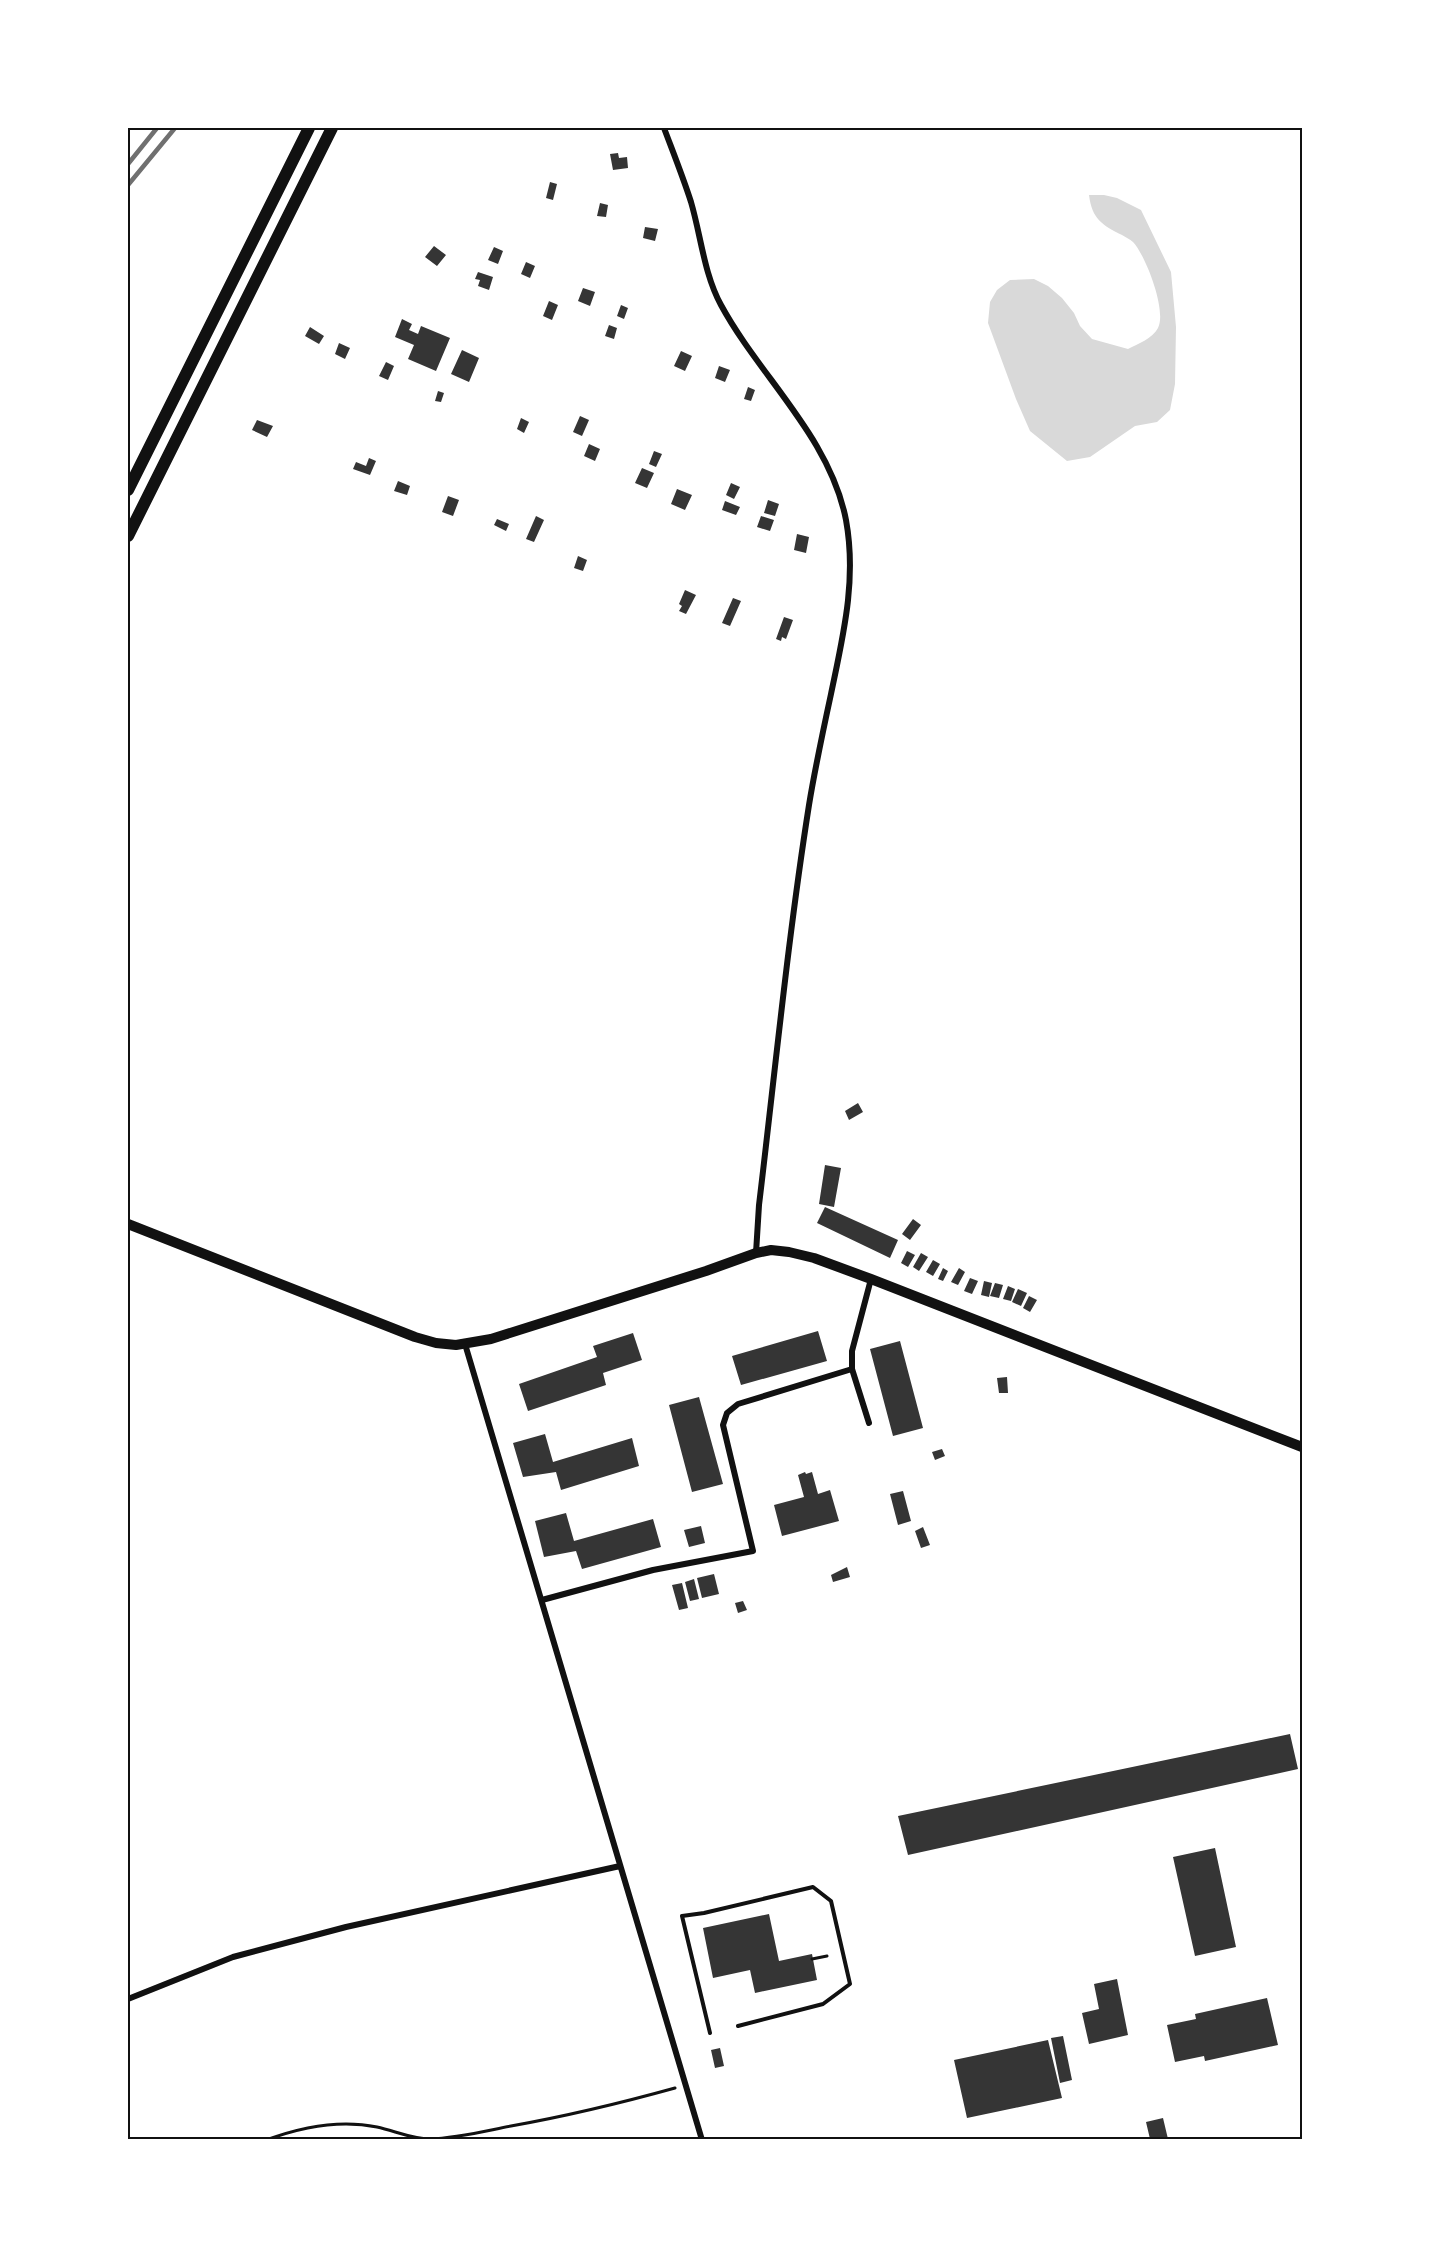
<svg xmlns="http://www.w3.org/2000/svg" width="1430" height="2267" font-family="'PT Sans Narrow',sans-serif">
	<rect width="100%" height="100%" fill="#fff"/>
	<!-- water -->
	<path fill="#d9d9d9" d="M1089,195H1104L1117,198L1141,210L1171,272L1176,327L1175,384L1170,410L1157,422L1135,426L1090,457L1067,461L1030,431L1016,399L988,323L990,302L997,290L1010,280L1034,279L1048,286L1062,298L1074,313L1080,326L1092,339L1128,349C1138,344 1153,338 1158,328C1167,311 1146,256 1133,242C1130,239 1125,237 1122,235C1102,225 1092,219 1089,195Z"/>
	<!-- building -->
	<path fill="#353535" d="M618,153L619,158L627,157L628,168L613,170L610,154Z
		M550,182L557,184L553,200L546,198Z
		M600,203L608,205L606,217L597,216Z
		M645,227L658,229L655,241L643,238Z
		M434,246L446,255L437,266L425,257Z
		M494,247L503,251L498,264L488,260Z
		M526,262L535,266L530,278L521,274Z
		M478,272L493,277L489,290L478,286L480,280L475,279Z
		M583,288L595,292L590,306L578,301Z
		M549,301L558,305L552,320L543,316Z
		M621,305L628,308L624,319L617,316Z
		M402,319L412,324L409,330L418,334L421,326L450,338L436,371L408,359L414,345L395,337Z
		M609,325L617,328L614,339L605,336Z
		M310,327L324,336L319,344L305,336Z
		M339,343L350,348L345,359L335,354Z
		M462,350L479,358L469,382L451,374Z
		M681,351L692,356L685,371L674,366Z
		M386,362L394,366L388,380L379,376Z
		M719,366L730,370L725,382L715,378Z
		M748,387L755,390L751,401L744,399Z
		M438,391L444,393L441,402L435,401Z
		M580,416L589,420L582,436L573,432Z
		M521,418L529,422L524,433L517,429Z
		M257,420L273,426L267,437L252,430Z
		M589,444L600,449L595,461L584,456Z
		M654,451L662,454L656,467L649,464Z
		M369,458L376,461L370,475L353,469L356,462L366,466Z
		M642,468L654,473L647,488L635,483Z
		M398,481L410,486L407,495L394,491Z
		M731,483L740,487L734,499L726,495Z
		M677,489L692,495L685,510L671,504Z
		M448,496L459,500L453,516L442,512Z
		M768,500L779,504L775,516L764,513Z
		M725,501L740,507L736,515L722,510Z
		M536,516L544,520L534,542L526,539Z
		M761,516L774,520L770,531L757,527Z
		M497,519L509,524L506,531L494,525Z
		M797,534L809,537L806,553L794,550Z
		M578,556L587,560L583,571L574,568Z
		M685,590L696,595L686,614L679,611L682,606L679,604Z
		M733,598L741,601L730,626L722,623Z
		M784,617L793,620L786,639L782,637L781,641L776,639Z
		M858,1103L863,1112L849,1120L845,1111Z
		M825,1165L841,1168L834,1207L819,1204Z
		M825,1207L898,1240L890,1258L817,1223Z
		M913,1219L921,1225L910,1240L902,1234Z
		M907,1251L915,1255L908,1267L901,1263Z
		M921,1253L928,1257L919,1271L913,1267Z
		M933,1260L940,1264L933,1276L926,1272Z
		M943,1268L948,1271L943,1281L938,1279Z
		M959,1268L965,1272L958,1285L951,1282Z
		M970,1278L978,1281L972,1294L964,1291Z
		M984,1281L992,1283L989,1297L981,1295Z
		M995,1283L1003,1285L999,1298L990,1296Z
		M1008,1286L1015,1289L1011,1301L1003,1299Z
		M1018,1289L1027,1293L1021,1306L1012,1302Z
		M1029,1296L1037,1300L1030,1312L1023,1308Z
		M818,1331L827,1361L741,1385L732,1356Z
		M633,1333L642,1360L603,1373L606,1385L528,1411L519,1384L597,1357L593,1346Z
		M900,1341L923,1428L893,1436L870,1349Z
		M1007,1377L1008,1393H999L997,1378Z
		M699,1397L723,1484L692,1492L669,1405Z
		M545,1434L553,1462L632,1438L639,1466L561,1490L556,1472L523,1477L513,1443Z
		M942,1449L945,1456L935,1460L932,1452Z
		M805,1472L806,1474L812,1472L818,1494L830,1490L839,1521L782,1536L774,1505L804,1497L798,1475Z
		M903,1491L911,1521L898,1525L890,1494Z
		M566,1513L574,1541L653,1519L661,1547L582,1569L576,1551L544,1557L535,1521Z
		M701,1526L705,1543L689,1547L684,1530Z
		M923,1527L930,1545L921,1548L915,1531Z
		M847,1567L850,1577L833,1582L831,1575Z
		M714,1574L719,1594L702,1598L697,1578Z
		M694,1579L699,1599L690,1601L685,1582Z
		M682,1583L688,1608L679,1610L672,1585Z
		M743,1601L747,1610L738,1613L735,1603Z
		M1290,1734L1298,1769L908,1855L898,1816Z
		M1215,1848L1236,1947L1195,1956L1173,1857Z
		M769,1914L779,1961L812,1954L817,1980L755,1993L750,1970L713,1978L703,1928Z
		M1117,1979L1128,2035L1089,2044L1082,2013L1099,2009L1094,1984Z
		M1267,1998L1278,2045L1205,2061L1204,2056L1175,2062L1167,2025L1196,2019L1195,2014Z
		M1063,2036L1072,2080L1060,2083L1051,2038Z
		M1048,2040L1062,2098L967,2118L954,2060Z
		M720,2048L724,2066L715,2068L711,2050Z
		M1163,2118L1168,2139H1150L1146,2122Z"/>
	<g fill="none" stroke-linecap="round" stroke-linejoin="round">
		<!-- path -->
		<path stroke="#111" stroke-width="3" d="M812,1959L827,1956
			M266,2140C301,2127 339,2119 377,2127C395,2131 412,2139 430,2139C457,2138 485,2131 511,2126C567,2116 621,2103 675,2088"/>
		<!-- service -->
		<path stroke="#111" stroke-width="4" d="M710,2033L682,1916L704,1913L813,1887L831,1901L850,1984L823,2004L738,2026"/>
		<!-- minor -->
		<path stroke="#111" stroke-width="6" d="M664,128C673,152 683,177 691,202C701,236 704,274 721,305C760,377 830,437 846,520C857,580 843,636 831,694C823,731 815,768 809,805C788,938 775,1072 759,1205L756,1253
			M465,1344L702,2140
			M852,1369L869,1423
			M542,1600L653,1570L753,1551L723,1425L727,1413L738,1404L852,1369V1351L871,1279
			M128,1999L233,1957L346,1927L620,1866"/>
		<!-- tertiary -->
		<path stroke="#111" stroke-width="10" d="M128,1224L415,1337L436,1343L456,1345L491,1339L706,1271L756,1253L771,1250L789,1252L814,1258L871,1279L1302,1447"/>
		<!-- primary -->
		<path stroke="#111" stroke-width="12" d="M128,490L309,128
			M128,536L332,128"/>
		<!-- rail -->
		<path stroke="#707070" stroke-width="4.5" d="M128,164L157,128
			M128,185L175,128"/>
	</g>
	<!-- border -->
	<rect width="1430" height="2267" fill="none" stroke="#ffffff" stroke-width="258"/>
	<rect x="129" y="129" width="1172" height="2009" fill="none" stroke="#111" stroke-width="2"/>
</svg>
